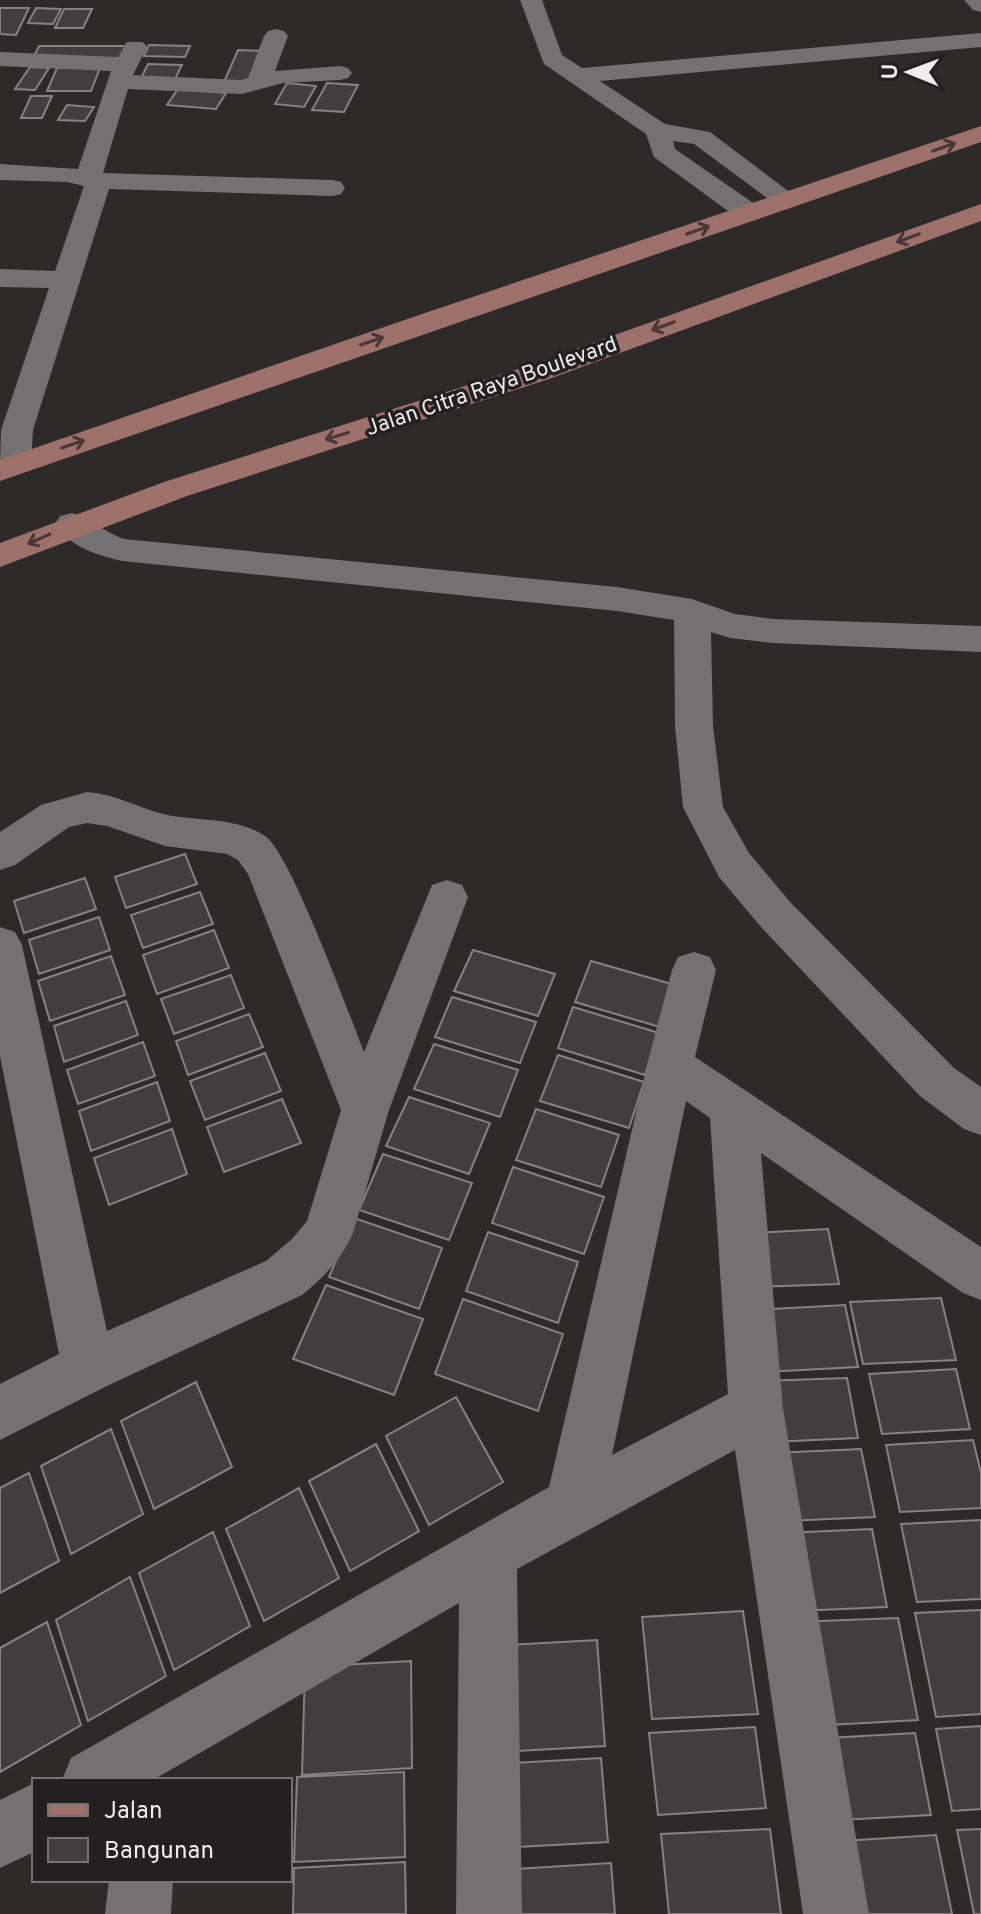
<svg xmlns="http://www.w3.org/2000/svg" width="981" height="1914" font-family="Overpass,sans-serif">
	<rect width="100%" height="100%" fill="#2e2a2a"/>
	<!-- building -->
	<path fill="#423e3f" stroke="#868183" stroke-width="2" d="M0,8H29L16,35L0,34Z
		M36,8L61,9L53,24L28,23Z
		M64,9H92L83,28H55Z
		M149,45L190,46L185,57L144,56Z
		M39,46H129L124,59L33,58Z
		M238,50L264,51L250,83L224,82Z
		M148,64L182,65L175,79L141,78Z
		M30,67L49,68L35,90L15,89Z
		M57,68H100L91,91H47Z
		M287,83L316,86L304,107L275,104Z
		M327,83L358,85L344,112L312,110Z
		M178,89L226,93L216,109L167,105Z
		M31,96H52L42,118H21Z
		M67,105L94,107L85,121L58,120Z
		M185,854L197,884L126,908L115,877Z
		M85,878L96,909L24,933L14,901Z
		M200,892L213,924L143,948L131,915Z
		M99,917L110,950L39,974L29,940Z
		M214,930L229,968L157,994L143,955Z
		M473,950L555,974L538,1016L454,991Z
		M111,956L125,995L50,1021L38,981Z
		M591,961L675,985L660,1027L575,1002Z
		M231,975L244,1008L174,1034L161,999Z
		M452,997L536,1022L520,1063L435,1037Z
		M126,1001L138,1035L64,1062L54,1026Z
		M573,1007L659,1033L645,1075L558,1048Z
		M249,1014L263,1047L188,1075L176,1041Z
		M143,1042L155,1076L78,1104L67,1070Z
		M434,1044L518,1070L500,1117L414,1089Z
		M265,1053L281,1091L205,1120L190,1081Z
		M558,1055L644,1082L629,1128L540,1101Z
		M157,1082L170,1121L91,1151L79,1111Z
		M409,1097L490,1123L469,1174L386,1146Z
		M282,1099L301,1143L224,1172L207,1127Z
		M536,1109L619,1135L601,1187L516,1160Z
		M172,1129L187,1174L109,1205L94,1158Z
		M383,1154L472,1183L449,1240L359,1210Z
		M513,1167L604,1197L584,1254L492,1223Z
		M354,1218L442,1248L419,1309L329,1277Z
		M828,1229L839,1284L758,1287L750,1233Z
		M488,1232L578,1262L558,1323L466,1291Z
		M326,1285L423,1319L394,1395L293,1359Z
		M941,1298L956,1360L863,1364L850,1302Z
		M463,1299L563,1334L538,1411L435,1374Z
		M845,1305L858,1367L764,1372L754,1310Z
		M956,1369L970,1429L882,1434L869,1374Z
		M847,1378L858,1438L770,1442L760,1381Z
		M196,1382L232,1467L154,1509L121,1421Z
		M456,1397L503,1482L429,1525L386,1436Z
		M111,1429L143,1514L71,1554L41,1466Z
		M973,1440L981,1473V1508L900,1512L886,1445Z
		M376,1444L419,1531L350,1571L309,1481Z
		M861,1449L875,1517L785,1521L773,1453Z
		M29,1473L59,1561L0,1593V1488Z
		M299,1488L339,1578L264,1621L226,1529Z
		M981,1520V1599L917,1602L901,1524Z
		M872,1529L887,1607L797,1611L785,1533Z
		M213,1532L250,1626L174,1670L139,1573Z
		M130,1577L166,1676L88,1721L56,1620Z
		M981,1610V1714L936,1717L915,1613Z
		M743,1611L758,1714L652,1719L642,1617Z
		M898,1618L918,1720L811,1726L795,1622Z
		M47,1622L81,1725L0,1772V1648Z
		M597,1640L605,1746L497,1752L492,1646Z
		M411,1661L412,1768L302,1775L305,1667Z
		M981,1726V1809L952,1811L936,1729Z
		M755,1727L766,1808L658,1815L649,1733Z
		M915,1733L931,1815L822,1821L810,1739Z
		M601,1758L608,1842L498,1848L494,1764Z
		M404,1772L405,1857L294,1862L297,1777Z
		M770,1829L781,1914H669L661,1834Z
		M981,1829V1914H974L957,1830Z
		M936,1835L952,1914H838L827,1842Z
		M405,1862L406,1914H293L294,1868Z
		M611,1863L615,1914H502L500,1870Z"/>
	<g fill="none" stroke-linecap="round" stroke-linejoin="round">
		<!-- minor -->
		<path fill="#757071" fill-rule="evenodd" d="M520,0H542L562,55L582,68L981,33V47L600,81L665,124L710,132L800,200L796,206H778L694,144L673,141L675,149L759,207L763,213L759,219H739L654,157L646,134L544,64Z
			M964,0H981V12L973,10Z
			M276,29L284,31L288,36L275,71L340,66L348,68L352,73L348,78L340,80L283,83L242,94L128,89L103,173L332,180L341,182L345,188L341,194L332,196L109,189L33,430L31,464L27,471L15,474L3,471L0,466L1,430L49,288L0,287V269L55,271L84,186L67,182L0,180V164L78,169L111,71L0,66V52L118,57L127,42H143L147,47L133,75L241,80L248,78L264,36L268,31Z
			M72,513C91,518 105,533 124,539L617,587L692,599L735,614L773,619L981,626V652L773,643L730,638L711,632L713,726L723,807L749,853L791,903L954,1068L981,1087V1135L964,1129L920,1096L761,927L719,877L683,807L675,726L674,620L617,611L122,561C97,555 70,547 55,524L60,516Z
			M87,792C115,794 137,807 163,814C196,822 235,816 265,836C290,852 349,1014 364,1052L432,885L447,880L462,885L468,897L389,1110L353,1233C341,1260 324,1277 302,1295L107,1386L0,1440V1384L59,1354L0,1056V927L15,932L22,945L107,1331L266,1261L292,1239L307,1221L341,1110L248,874L238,860L227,854L165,846L107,826L87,823L69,827L15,865L0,870V832L41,805Z
			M694,952L710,957L716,970L695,1057L981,1247V1300L963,1293L761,1153L783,1409L869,1914H803L735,1450L517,1569L522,1914H456L459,1603L153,1780H62L71,1758L549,1487L647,1065L672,970L678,957ZM686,1101L710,1118L728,1394L612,1455Z
			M34,1783V1852L0,1868V1800Z
			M109,1880H173L171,1914H105Z"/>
		<!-- major -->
		<path fill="#9e706a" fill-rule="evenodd" d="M981,126V142L0,481V460L419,315Z
			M981,204V221L549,379L187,496L0,567V543L164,482L528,366Z"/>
	</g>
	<!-- one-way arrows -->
	<defs><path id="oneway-shaft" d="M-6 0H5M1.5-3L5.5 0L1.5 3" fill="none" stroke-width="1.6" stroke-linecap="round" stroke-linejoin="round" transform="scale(2)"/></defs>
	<g stroke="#493837">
		<use href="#oneway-shaft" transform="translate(944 147) rotate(-19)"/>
		<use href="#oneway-shaft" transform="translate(698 230) rotate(-19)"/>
		<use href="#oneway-shaft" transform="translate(908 238) rotate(160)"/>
		<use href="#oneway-shaft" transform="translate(663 326) rotate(160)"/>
		<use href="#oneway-shaft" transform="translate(372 341) rotate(-19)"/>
		<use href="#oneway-shaft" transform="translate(337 436) rotate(163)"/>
		<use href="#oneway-shaft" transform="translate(73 444) rotate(-19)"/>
		<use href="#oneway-shaft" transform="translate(39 539) rotate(156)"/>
	</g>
	<g text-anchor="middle" stroke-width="7" stroke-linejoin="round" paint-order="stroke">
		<!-- far-street labels -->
		<g font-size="22" fill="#efecec" stroke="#242021">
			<text transform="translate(491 385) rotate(-19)" y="8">Jalan Citra Raya Boulevard</text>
		</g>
	</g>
	<!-- legend -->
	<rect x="32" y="1778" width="260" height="104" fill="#242021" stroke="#757272" stroke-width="2"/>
	<rect x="48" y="1804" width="40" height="12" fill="#9e706a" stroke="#757272" stroke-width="2"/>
	<text x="104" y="1818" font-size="24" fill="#efecec">Jalan</text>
	<rect x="48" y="1838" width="40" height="24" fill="#423e3f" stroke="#757272" stroke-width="2"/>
	<text x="104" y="1858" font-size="24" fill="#efecec">Bangunan</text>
	<!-- north arrow -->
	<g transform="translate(909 72) rotate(271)" stroke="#242021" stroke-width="6" paint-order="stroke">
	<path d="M0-6L14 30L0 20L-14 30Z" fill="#efecec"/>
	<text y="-12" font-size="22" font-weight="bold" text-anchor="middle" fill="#efecec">U</text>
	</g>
</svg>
